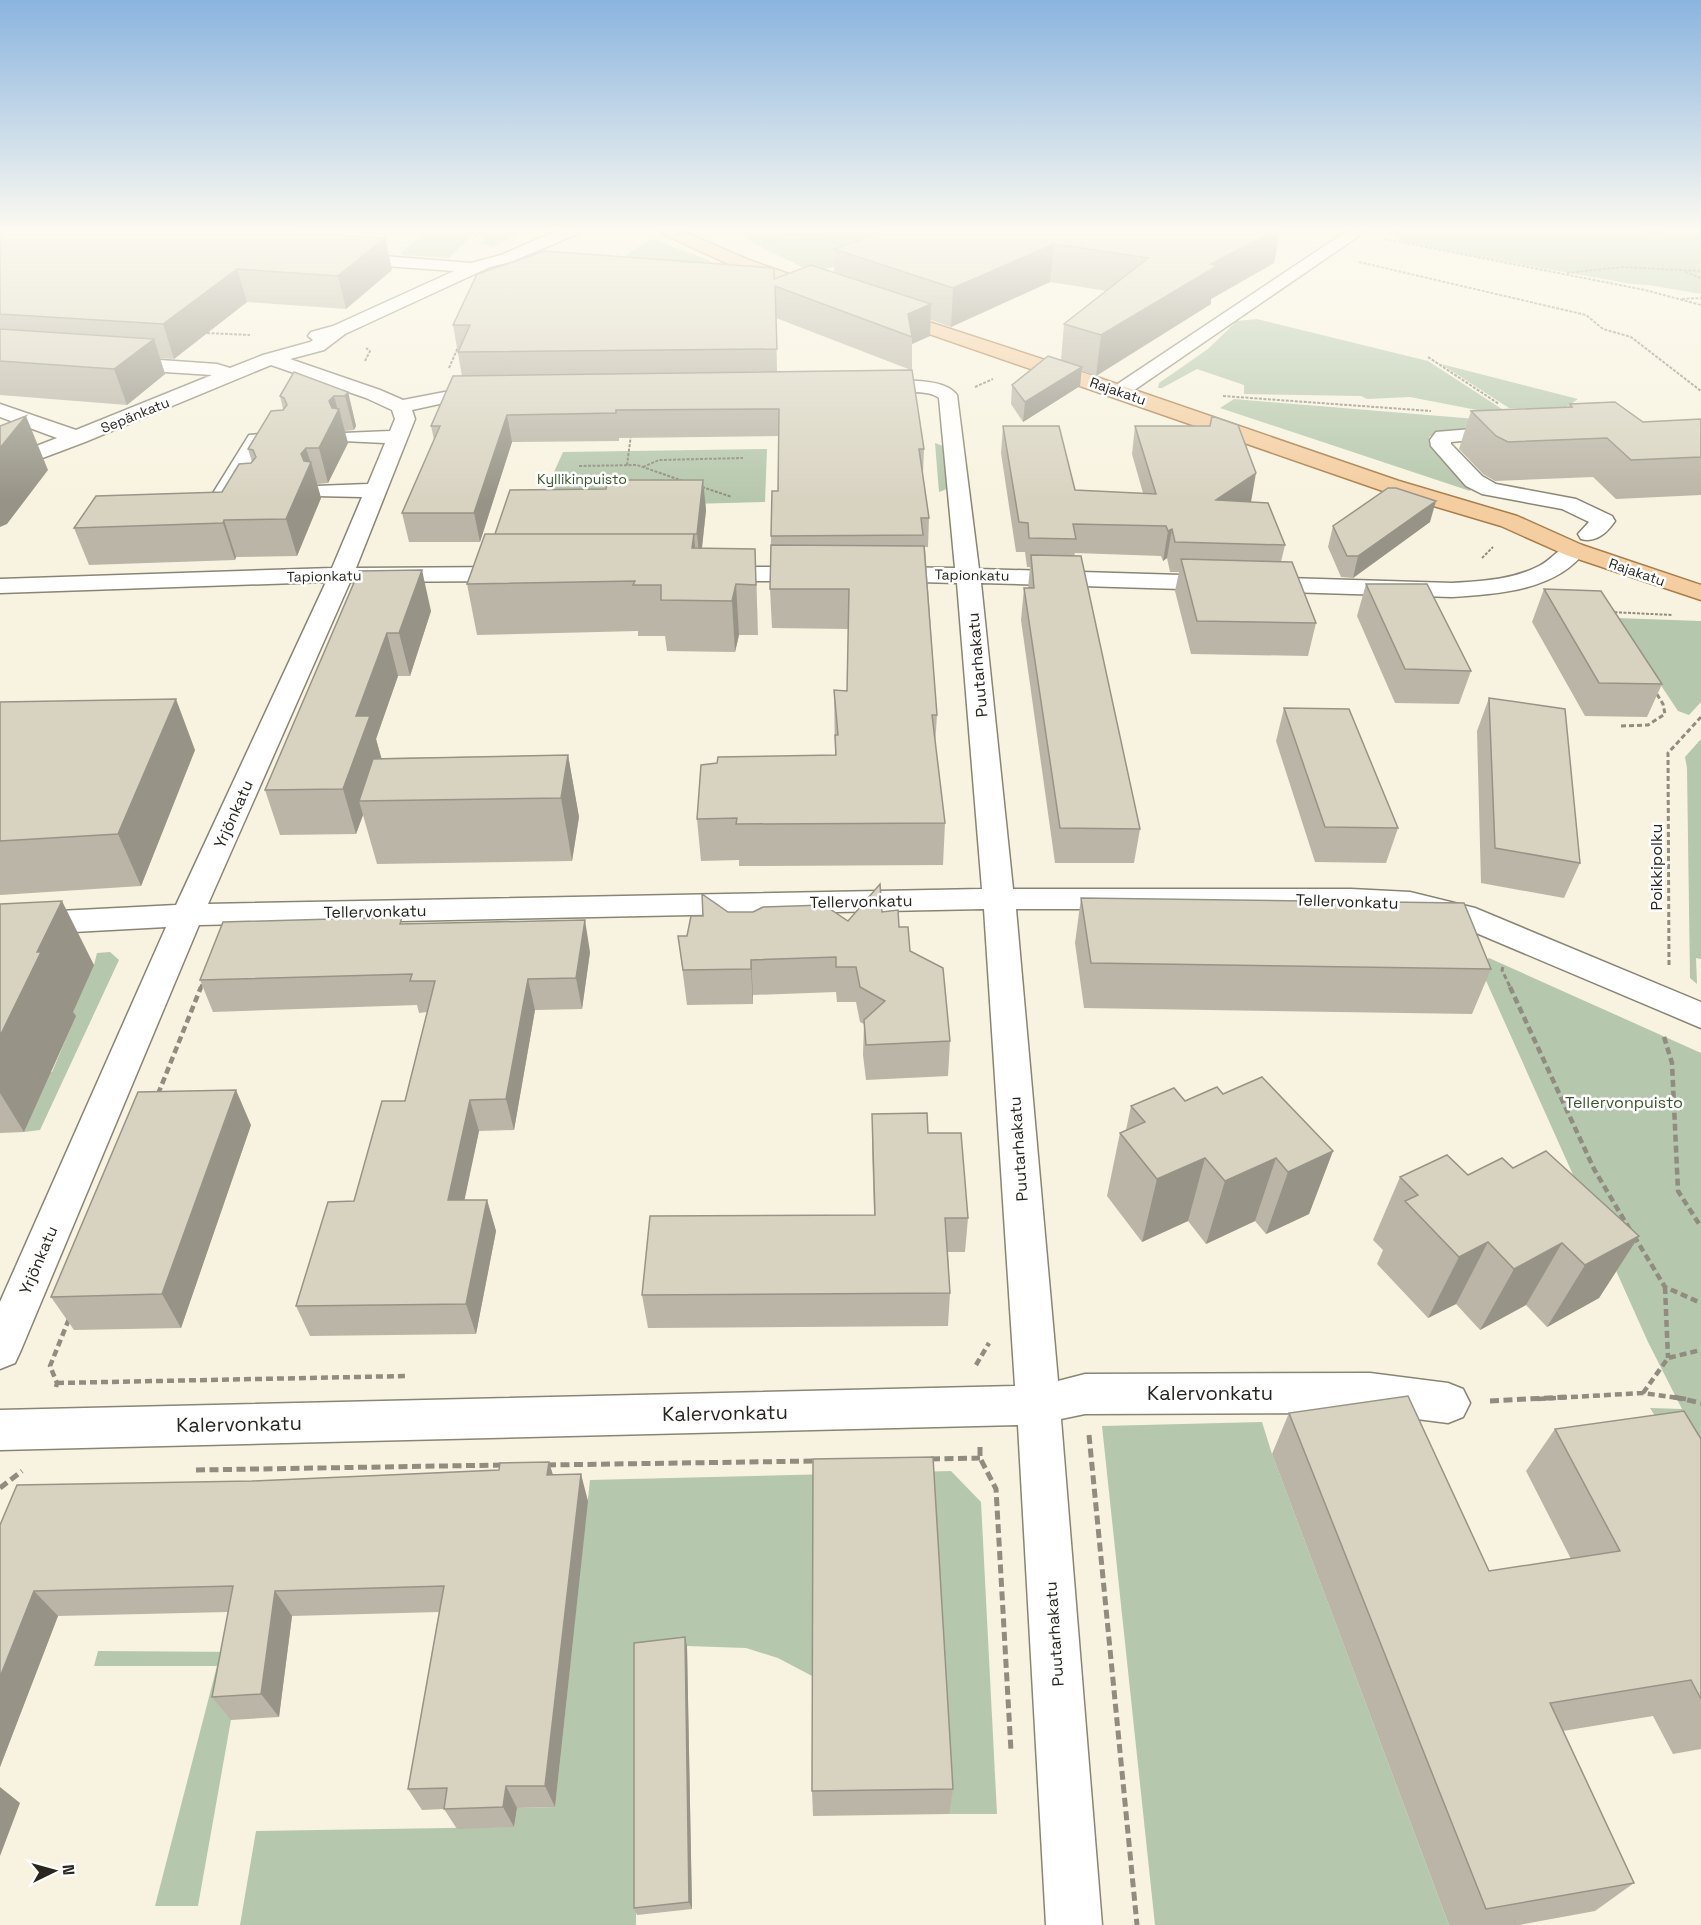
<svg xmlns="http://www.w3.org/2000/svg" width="1701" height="1925" font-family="'Space Grotesk',sans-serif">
	<rect width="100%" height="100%" fill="#f8f3e0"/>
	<!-- green -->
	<path fill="#b5c7ac" d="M395,231H476L449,258L403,255L402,252L424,233Z
		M489,231H525L492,247L481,243Z
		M738,231H1095L938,232L814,273L755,244Z
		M1387,231H1701V294L1649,285L1632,284L1473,256L1402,241Z
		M652,239L709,260L718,270L617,265L629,253Z
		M1257,319L1428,361L1508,413L1482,411L1410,397L1367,399L1361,396L1244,394V385L1197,369L1162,388H1158L1159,383L1208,349L1237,321Z
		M1441,364L1578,399L1565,408H1509Z
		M1234,399L1525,423L1438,433L1429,437L1431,445L1471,487L1470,491L1220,408Z
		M935,443L943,446L947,489L939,492Z
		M767,449L765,502L543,508L554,472L563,452Z
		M1616,618L1701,621V702L1689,715L1678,711Z
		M1701,739V959L1696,958L1697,984L1690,978L1687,768L1685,757Z
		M110,952L119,960L40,1130L24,1132L38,1098L35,1073L52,1072L75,1017H59L94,965L97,953Z
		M1489,958L1701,1053V1539L1686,1465L1650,1408L1682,1409L1648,1342L1479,965Z
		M1262,1422L1272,1454L1449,1925H1155L1102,1426Z
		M951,1471L981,1502L997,1814H949L814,1677L778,1658L746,1648L687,1646L637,1653L636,1925H240L256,1831L514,1827L517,1808L555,1807L590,1480Z
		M98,1651L243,1652L198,1906H155L217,1666H94Z"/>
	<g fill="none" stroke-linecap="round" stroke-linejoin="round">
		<!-- minor casing -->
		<g stroke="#898574" stroke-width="3">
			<path id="minor" d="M557,231H579L577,234L511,262L490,267L345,334L324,350L290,359L380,390L403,400L455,390H495L498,394L495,398L444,403L412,410L415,419L356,568L514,567L522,569L526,574L522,579L514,581L350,582L208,904L982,889L957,583L880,581L872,579L868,574L872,569L880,567L955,568L939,398C927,387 886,394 870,395L863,393L860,389L863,385C885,380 943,375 957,395L979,569L1452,583C1481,581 1512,580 1539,566C1555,558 1563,540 1582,545L1586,550C1557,591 1497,594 1452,597L981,583L1013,889H1351L1410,892L1475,908L1701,1002V1028L1455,924L1410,914L1351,909H1016L1058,1381L1085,1374L1370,1373L1448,1383L1463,1389L1470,1403L1463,1417L1448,1423L1370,1413L1085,1414L1061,1419L1102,1925H1046L1018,1425L0,1450V1410L1015,1386L984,909L199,925L21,1350L15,1363L0,1369V1302L166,927L0,936V914L176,905L326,582L0,593V579L332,568L362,497L316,496L313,491L316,486L368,484L385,443L343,441L340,437L343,433L390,431L395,419L392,410L366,398L271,365L85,442L0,474V460L57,438L0,417V404L76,430L212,375L118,369L111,367L109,363L111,359L118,357L217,364L230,368L263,355L310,342L313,340L308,336L311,332L333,326L454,271L345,263L339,261L337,258L339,255L345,253L471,263L501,255Z
				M1347,231H1366L1127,395H1113L1110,391L1113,387Z
				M1508,426L1515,428L1518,432L1515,436L1451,442V444L1482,476L1496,484L1576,499L1612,516L1615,521C1607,533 1596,543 1581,539L1578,534L1589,522L1562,509L1482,494L1466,486L1431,446L1430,440L1436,432Z
				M285,432L292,434L295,438L292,442L263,445L238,487L246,493L243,498L235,500L216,498L213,493L249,435Z
				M712,567H814L822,569L826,574L822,579L814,581H712L704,579L700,574L704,569Z"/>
		</g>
		<!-- major casing -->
		<g stroke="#a87d49" stroke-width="3">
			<path id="major" d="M661,231H682L749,260L829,288L832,292L829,296H817L737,268L663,234Z
				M889,309L1085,373L1399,481L1517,516L1582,545L1701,585V600L1566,555L1501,526L1383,491L883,318L880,314L883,310Z"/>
		</g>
		<!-- path-far3 -->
		<path stroke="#908c7f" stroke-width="2" stroke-dasharray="3 1.5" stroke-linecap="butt" d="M1642,231L1701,237
			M1387,235L1398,231
			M476,237L482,231
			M1385,239L1645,290L1701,305
			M764,241L873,237
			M1359,262L1586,315L1603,329L1631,337L1701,391
			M1685,272L1701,278
			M1567,273L1623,267L1701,271
			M1682,299L1701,298
			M207,333L250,335
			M1428,357L1499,404
			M365,361L370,351L366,348
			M449,368L459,345
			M975,387L993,379
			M1223,396L1431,411
			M627,465L631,435
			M579,466L637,465L683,481
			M643,467L659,460L743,458
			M702,487L732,497
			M1482,558L1493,547
			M1610,612L1672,615"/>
		<!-- path-far2 -->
		<path stroke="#908c7f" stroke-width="3" stroke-dasharray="5 3" stroke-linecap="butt" d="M1621,726L1648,725L1665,714L1663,704L1655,691
			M1669,965L1668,753L1701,717
			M1503,967L1502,970L1511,989
			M200,989L203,982"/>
		<!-- path-far1 -->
		<path stroke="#908c7f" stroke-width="4.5" stroke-dasharray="7 4" stroke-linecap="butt" d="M1510,987L1594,1169L1630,1230
			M1664,1037L1672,1063L1678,1191L1701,1227
			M158,1094L201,987
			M1634,1236L1665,1287L1701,1303
			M1665,1287L1668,1358
			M976,1365L989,1343
			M57,1383L407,1376
			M56,1387L57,1383L50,1366L69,1319
			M1643,1393L1668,1358L1701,1350
			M1538,1399L1643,1393L1686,1399"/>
		<!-- path -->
		<path stroke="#908c7f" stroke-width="5" stroke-dasharray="9 4.5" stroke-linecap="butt" d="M1674,1397L1701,1403
			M1490,1401L1566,1397
			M1089,1435L1137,1925
			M980,1447V1458L996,1489L1011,1751
			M931,1459L980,1458
			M547,1465L815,1461
			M196,1470L503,1465
			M0,1488L22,1471"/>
		<!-- minor -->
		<use href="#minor" fill="#fff" fill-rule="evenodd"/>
		<!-- major -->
		<use href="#major" fill="#f4cda0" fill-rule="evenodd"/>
	</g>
	<!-- wall -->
	<path fill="#bab5a6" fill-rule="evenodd" d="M0,231L385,238L392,270L346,309L247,302L174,359L160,358L165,374L127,405L0,395Z
		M886,231H1280L1274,263L1211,299V304L1096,376L1081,371L1080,386L1023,422L1011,404L1012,385L1061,360L1064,324L1107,291L1050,282L951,327L931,320L930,336L912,344V370L924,449L923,474L929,518L928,547H925L937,715L935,746L945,823L943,865L739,866V860L701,861L697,819L835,755L834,690L847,691L849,629L772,628L770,589L771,536L778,491L779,436L619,438V441L512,442L480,542H409L402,513L434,440L431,426L462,376L453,325L774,279L834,273V249ZM776,318L911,370L777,372Z
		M348,392L356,426L354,430L344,431L348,443L328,483L317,484L321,498L297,556L236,557L235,560L89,565L74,528L222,492L252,462L248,449L283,409L280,396Z
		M1570,404L1643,422L1701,419V495L1616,499L1593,477L1495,481L1483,474L1459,449L1471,411L1568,407Z
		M1003,426L1075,490L1143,493L1132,454L1135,426L1251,502L1285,545L1281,562L1316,623L1308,656L1191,654L1175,591L1179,572H1170L1167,558L1163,561L1161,556L1075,553L1074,556L1140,829L1134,863H1055L1021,620L1024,588H1028L1030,567H1027L1025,552H1016L1001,453Z
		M703,480L706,510L702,548L755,549L758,635H739L735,652L667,651L665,636H638V631L477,635L467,584L495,534L606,489Z
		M1430,522L1353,578L1341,577L1328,547L1333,526Z
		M359,571L431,611L410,676H398L376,739L381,758L568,755L579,817L572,861L377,864L363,815L356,834L280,835L265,790Z
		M1366,584L1471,671L1459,704L1395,703L1357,616Z
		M1544,589L1662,684L1647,717L1585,716L1532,622Z
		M1489,698L1580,863L1564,898L1481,883L1477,731Z
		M0,702L195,750L141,886L0,895Z
		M1284,708L1398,828L1386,863L1315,862L1276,741Z
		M1081,898L1491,969L1472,1014L1084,1008L1075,943Z
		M0,904L94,965L73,1012L76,1016L24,1132L0,1133Z
		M728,912L848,921L882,912L899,927L950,1041L948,1076L866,1080L863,1055L864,1024L860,1022L856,1002H837L836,992L753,995V1004L687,1005L678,936H687L703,916Z
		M404,924L590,952L582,1009L535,1010L514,1130L479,1131L464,1200H487L496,1231L476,1334L310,1336L296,1306L354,1201L405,1101L427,1012L419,1013L417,1005L213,1012L200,980Z
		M1223,1094L1333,1151L1309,1214L1266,1234L1255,1221L1206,1244L1188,1221L1142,1242L1107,1196L1120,1133L1126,1130L1131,1106L1185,1101Z
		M872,1114L928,1133L968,1218L965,1252H948L950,1293L948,1326L648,1328L642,1295L874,1215L872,1148Z
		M251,1125L181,1328L74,1330L51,1297Z
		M1513,1168L1639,1236L1599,1298L1547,1327L1526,1305L1480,1330L1456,1304L1428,1318L1377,1264L1383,1250L1373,1240L1400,1177L1468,1175Z
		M1289,1413L1489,1571L1571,1559L1526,1471L1555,1429L1701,1439V1749L1673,1754L1653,1716L1563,1731L1634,1883L1595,1911L1519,1925H1449L1272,1454Z
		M549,1462L553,1475L588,1501L555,1807L517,1808L514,1827L457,1829L444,1809L422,1810L408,1789L439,1612L292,1616L279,1717L231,1720L212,1697L228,1612L58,1616L0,1767V1525L252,1481L499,1470Z
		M685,1637L687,1646L692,1909L637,1915L634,1908Z
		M953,1789L949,1814L813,1816L812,1791Z"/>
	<!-- shaded-wall -->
	<path fill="#979487" d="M1273,231H1280L1274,263L1211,299V304L1096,376L1101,335L1211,264Z
		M385,238L392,270L346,309L338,276Z
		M1054,244L1050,282L951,327L953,288Z
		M237,269L247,302L174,359L163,324Z
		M931,304L930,336L912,344V337L908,314Z
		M154,339L165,374L127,405L114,369Z
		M1082,367L1080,386L1023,422L1025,402Z
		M348,392L356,426L354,430L345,396Z
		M334,396L338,411L339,409L348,443L328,483L319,448L329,401Z
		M507,415L512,442L480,542L474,513Z
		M26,416L48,470L7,524L0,527V448Z
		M306,448L311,464V462L321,498L297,556L286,519L301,454Z
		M1256,473L1251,502L1216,500Z
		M703,480L706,510L700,565L697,534Z
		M1436,501L1430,522L1353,578L1358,556Z
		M224,520L236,557L235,560L223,523Z
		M1172,529L1167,558L1163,561L1168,531Z
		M694,534L698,584L692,548Z
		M755,549L758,635L756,585Z
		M422,570L431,611L410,676L399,633Z
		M736,584L739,635L735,652L732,601Z
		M387,633L398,676L376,739L382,760L359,801L363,815L356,834L343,789L356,716Z
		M176,699L195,750L141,886L118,834Z
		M568,755L579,817L572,861L561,798Z
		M62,901L94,965L73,1012L76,1016L24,1132L0,1093V1036L37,952Z
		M585,920L590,952L582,1009L576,978Z
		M751,960L753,995V1004L751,969Z
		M528,979L535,1010L514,1130L506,1099Z
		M236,1090L251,1125L181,1328L162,1294Z
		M470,1100L479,1131L458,1231L448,1200Z
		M1333,1151L1309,1214L1266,1234L1288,1172Z
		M1205,1158L1188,1221L1142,1242L1157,1179Z
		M1276,1158L1255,1221L1206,1244L1225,1181Z
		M487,1200L496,1231L476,1334L466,1304Z
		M1639,1236L1599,1298L1547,1327L1585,1265Z
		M1488,1242L1456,1304L1428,1318L1459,1257Z
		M1562,1243L1526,1305L1480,1330L1514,1269Z
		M549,1462L557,1489L547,1475Z
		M581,1474L588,1501L555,1807L545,1786Z
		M34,1591L58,1616L0,1767V1677Z
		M275,1591L292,1616L279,1717L261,1694Z
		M685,1637L687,1646L692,1909L689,1902Z
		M506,1786L517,1808L514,1827L503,1807Z
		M0,1787L20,1803L0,1856Z"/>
	<!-- building -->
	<path fill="#d8d3c1" stroke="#979487" stroke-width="1.5" d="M0,231H277L385,238L338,276L237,269L163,324L0,314Z
		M886,231H1273L1211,264L1217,266L1101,335L1064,324L1148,258L1054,244L953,288L834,249Z
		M545,251L774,268V279L811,265L931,304L908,314L912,337L775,286L777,349L458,352L470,325H453L477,274Z
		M0,329L154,339L114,369L0,361Z
		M1048,356L1082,367L1025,402L1012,385Z
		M912,370L924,449H919L929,518H921L923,535L771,536L772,491H778L779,409L616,410V413L507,415L474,513H402L440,426H431L453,376Z
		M294,372L348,392L345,396H334L329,401L332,408L339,409L319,448H306L301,454L304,461L311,462L286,519L224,520L223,523L74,528L96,496L222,492L239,464L251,463L256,457L253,450L248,449L271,411L283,410L287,405L284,398L280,396Z
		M1615,402L1643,422L1701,419V457L1631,460L1607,438L1508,442L1496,436L1471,411L1572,407L1570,404Z
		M26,416L0,448V426Z
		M1212,416L1238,425L1256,473L1216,500L1268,503L1285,545L1175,542L1172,529L1168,531L1166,526L1073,524L1076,539L1029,538L1028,523L1019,522L1003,426H1059L1075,490L1156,494L1135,426H1210Z
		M608,480H703L697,534H495L510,490L606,489Z
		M1388,488H1396L1436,501L1358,556H1347L1333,526Z
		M485,534H694L692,548L755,549L756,585L736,584L732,601L661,600V585H633L635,581L467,584Z
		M771,545L924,546L937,715H932L945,823L736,824L737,818L697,819L701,765L717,763L718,757L836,755L835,735H838L834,690L847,691L849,589H770Z
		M1031,555L1081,556L1140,829L1060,828L1024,588H1034Z
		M1181,559L1292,562L1316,623L1197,621Z
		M422,570L399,633H387L356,716H370L343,789L265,790L359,571Z
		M1366,584H1427L1471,671L1405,669Z
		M1544,589L1601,591L1662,684L1599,683Z
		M1489,698L1565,709L1580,863L1495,848Z
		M176,699L118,834L0,841V702Z
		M1284,708L1349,709L1398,828L1325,827Z
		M568,755L561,798L359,801L373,759Z
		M880,884L882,912L898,910L899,927H908L910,951L943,968L950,1041L866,1045L864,1020L885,1001L860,987L856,967H836V957L751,960V969L683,970L678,936H687L691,916H703L702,894L728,912H753L763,907L824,905L848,921Z
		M1081,898L1464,903L1491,969L1091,963Z
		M62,901L37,952H41L0,1036V904Z
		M402,917L400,924L585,920L576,978L528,979L506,1099L470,1100L448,1200H487L466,1304L296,1306L328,1202L354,1201L382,1101H405L435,981H410L412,974L200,980L223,922Z
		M1262,1077L1333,1151L1288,1172L1276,1158L1225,1181L1205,1158L1157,1179L1120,1133L1145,1122L1131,1106L1174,1088L1185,1101L1217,1087L1223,1094Z
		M236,1090L162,1294L51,1297L138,1092Z
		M927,1113L928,1133H961L968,1218H945L950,1293L642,1295L650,1216L875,1215L872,1114Z
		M1546,1151L1639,1236L1585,1265L1562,1243L1514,1269L1488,1242L1459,1257L1405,1201L1418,1195L1400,1177L1447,1155L1468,1175L1502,1158L1513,1168Z
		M1408,1396L1489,1571L1620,1551L1555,1429L1684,1411L1701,1439V1699L1691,1680L1550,1703L1634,1883L1486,1909L1289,1413Z
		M933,1457L953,1789L812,1791L813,1459Z
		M549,1462L547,1475L581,1474L545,1786H506L503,1807L444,1809L447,1788L408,1789L444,1586L275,1591L261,1694L212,1697L233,1586L34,1591L0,1677V1525L17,1485L252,1481L499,1470L500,1463Z
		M685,1637L689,1902L634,1908V1643Z"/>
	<!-- sky -->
	<linearGradient id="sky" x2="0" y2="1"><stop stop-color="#8ab4df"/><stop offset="0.46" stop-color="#fcfaf1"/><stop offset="1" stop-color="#fcfaf1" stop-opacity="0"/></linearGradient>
	<rect width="1701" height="500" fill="url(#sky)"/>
	<g text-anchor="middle" stroke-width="5" stroke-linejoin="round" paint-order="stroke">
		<!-- far-street labels -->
		<g font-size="14" fill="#28261f" stroke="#fff">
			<text transform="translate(1118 391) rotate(19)" y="5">Rajakatu</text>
			<text transform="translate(135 415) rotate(-22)" y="5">Sepänkatu</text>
			<text transform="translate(1637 572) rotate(19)" y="5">Rajakatu</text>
			<text transform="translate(972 575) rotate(1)" y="5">Tapionkatu</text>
			<text transform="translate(324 576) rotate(-1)" y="5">Tapionkatu</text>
		</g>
		<!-- far-park labels -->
		<g font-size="14" fill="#39562a" stroke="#fff">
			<text x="582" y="484">Kyllikinpuisto</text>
		</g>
		<!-- street labels -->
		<g font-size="16" fill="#28261f" stroke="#fff">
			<text transform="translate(977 665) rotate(-95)" y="6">Puutarhakatu</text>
			<text transform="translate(233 814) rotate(-66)" y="6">Yrjönkatu</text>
			<text transform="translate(1656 867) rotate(-90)" y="6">Poikkipolku</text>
			<text transform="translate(861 901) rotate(-1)" y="6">Tellervonkatu</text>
			<text transform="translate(1347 901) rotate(2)" y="6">Tellervonkatu</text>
			<text transform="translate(375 911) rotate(-1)" y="6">Tellervonkatu</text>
			<text transform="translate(1018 1149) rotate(-94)" y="6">Puutarhakatu</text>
			<text transform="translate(38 1260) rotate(-67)" y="6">Yrjönkatu</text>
			<text transform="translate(1054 1634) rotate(-94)" y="6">Puutarhakatu</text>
		</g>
		<!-- park labels -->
		<g font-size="16" fill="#39562a" stroke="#fff">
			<text x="1624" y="1108">Tellervonpuisto</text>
		</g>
		<!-- near-street labels -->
		<g font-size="20" fill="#28261f" stroke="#fff">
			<text x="1210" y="1400">Kalervonkatu</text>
			<text transform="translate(725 1413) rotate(-1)" y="7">Kalervonkatu</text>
			<text transform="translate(239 1424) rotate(-1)" y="7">Kalervonkatu</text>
		</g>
	</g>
	<!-- north arrow -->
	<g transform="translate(54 1871) rotate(85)" stroke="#ffffff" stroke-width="4.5" paint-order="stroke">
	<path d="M0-4.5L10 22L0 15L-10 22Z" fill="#28261f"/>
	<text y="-9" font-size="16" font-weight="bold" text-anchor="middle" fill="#28261f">N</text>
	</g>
</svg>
